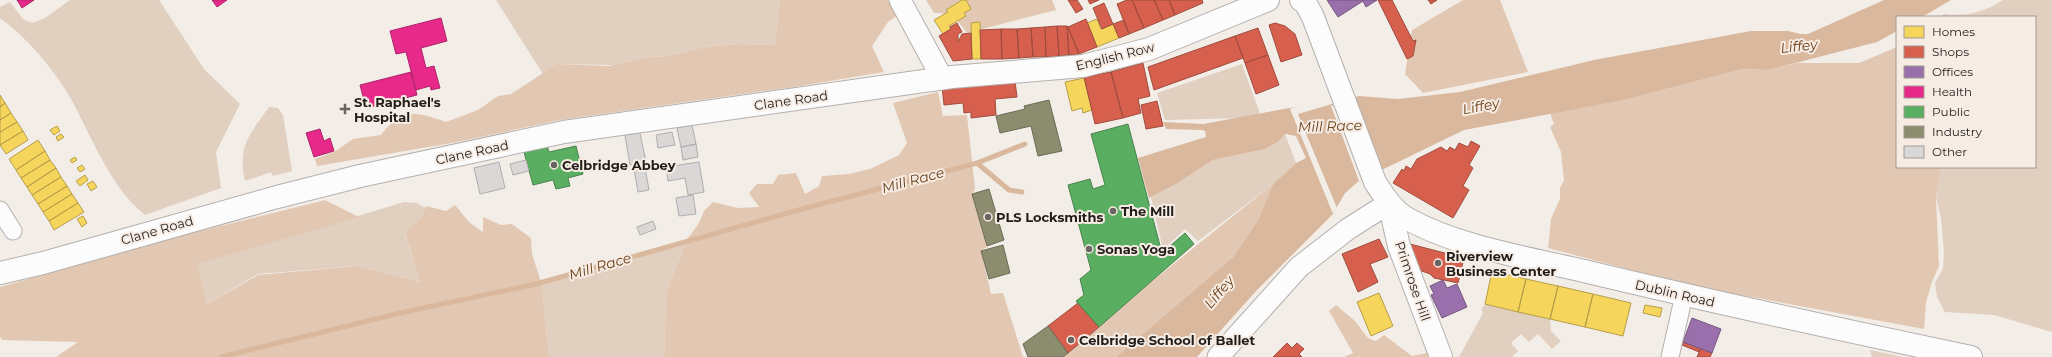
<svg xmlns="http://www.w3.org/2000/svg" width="2052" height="357" font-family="Montserrat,sans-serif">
	<rect width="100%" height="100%" fill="#f3ede8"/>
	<!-- green -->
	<path fill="#e1cfc0" d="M70,0H159L204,69L240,104L216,152L221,188L145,215C107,184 91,133 67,92C49,64 27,38 0,18V7L10,2L23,19L32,23L45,18Z
		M496,0H780L775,45L739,44L705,47L669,56L649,57L613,65L558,64L543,74Z
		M2003,0H2052V332L1994,315L1945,312L1937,297L1935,283L1943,268L1944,252L1941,218L1936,197L1941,167H2035V17H1941L1944,14C1966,17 1984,12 2003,0Z
		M1242,64L1260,114L1245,118L1165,120L1157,93Z
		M269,107L278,108L283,115L292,171L273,176L271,172L245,181C237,146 250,134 269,107Z
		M1285,134L1296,163L1273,184L1198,241L1185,229L1163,250L1151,197L1176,184L1213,160L1265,149L1278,142Z
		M404,202L417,203L425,208L421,218L405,233L420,282L357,266L258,274L207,304L198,264Z
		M686,241L666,294L664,357H549L542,285Z
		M1485,304L1550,319L1551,331L1561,341L1552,349L1538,334L1529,342L1521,334L1511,343L1518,351L1512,357H1459L1482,315L1483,311L1481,310Z
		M1870,350L1903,357H1872Z"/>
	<!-- forest -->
	<path fill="#e2c8b2" d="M780,0H888L898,15L888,22L872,46L884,72L800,86L560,120L452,143L317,166L315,159L334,152L353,139L381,135C401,108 416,111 446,122L478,110L498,96L511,94L557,64L609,66L649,57L669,56L705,47L739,44L775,45Z
		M926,0H1052L1056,10L967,33C957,19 951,12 934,13Z
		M1463,0H1500L1528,72L1423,93L1405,74L1412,30Z
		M1897,47V167H1941L1936,197L1939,266L1932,282L1926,302L1924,329L1692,286L1548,248L1551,219L1560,199V188L1564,180L1561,152L1550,127L1554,124L1550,113L1624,100L1743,69L1768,70L1797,63H1859Z
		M938,92L943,116L967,115L975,189L972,194L987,247L981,251L991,294L1003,293L1023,357H664L666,294L686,241L699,223L704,211L713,202L738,208L759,207L749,193L757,184H773L778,175L796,173L805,194L819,186L822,176L849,174L870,169L899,155L907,143L893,103Z
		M1273,184L1258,220L1233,257L1116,357H1063L1145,287Z
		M325,200L359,217L198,264L207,304L258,275L357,266L420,282L405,232L421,218L426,206L446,211L455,205L469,222L483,232V217L501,225L512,224L531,238L532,254L542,285L549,357H56L78,342L2,340L0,337V287L176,237Z
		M1336,305L1355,321L1368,338L1376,341L1384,335L1412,356L1432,352V357H1344L1353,353L1329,311Z"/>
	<!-- water -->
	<path fill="#d9b89e" d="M1884,0H1951L1922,17H1897V31L1877,42L1768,70L1743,69L1624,100L1464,130L1359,181L1345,193L1333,214L1257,290L1197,357H1116L1233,257L1258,220L1273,184L1296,163L1306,158L1296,136L1285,134L1278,142L1265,149L1213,160L1176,184L1149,198L1138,158L1206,137L1205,131L1202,130L1166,129L1163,122L1203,124L1295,107L1298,114L1359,96L1398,99L1460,92L1594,60L1751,31H1788L1800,34H1808Z"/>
	<!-- pier -->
	<path fill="#f3ede8" d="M1345,101L1378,172L1359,181L1331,106Z
		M1295,107L1337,208L1333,214L1290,109Z"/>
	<!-- homes -->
	<path fill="#f6d55c" stroke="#b69e48" d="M962,0H966L971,9L964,13L966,16L949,26L951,29L943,34L934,20L948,12L946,10Z
		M1097,19L1101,29L1113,24L1119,38L1097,47L1087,23Z
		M980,22L981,59H972L971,23Z
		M1084,78L1092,110L1083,113L1082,108L1072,111L1065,82Z
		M0,95L5,103L0,107Z
		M5,103L11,113L0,120V107Z
		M11,113L17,122L0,132V120Z
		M17,122L23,131L0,145V132Z
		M57,126L60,131L54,135L50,130Z
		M23,131L28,140L6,154L0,145Z
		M61,134L64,137L58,141L56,137Z
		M38,140L45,151L16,170L9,159Z
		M45,151L50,160L21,178L16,170Z
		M75,157L77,160L72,163L70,160Z
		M50,160L56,168L27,187L21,178Z
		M82,165L85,169L80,172L77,168Z
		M56,168L61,177L32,195L27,187Z
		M85,175L88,180L80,186L76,181Z
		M61,177L67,186L38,204L32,195Z
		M93,181L97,187L91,191L87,184Z
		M67,186L72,194L43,212L38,204Z
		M72,194L78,203L49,221L43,212Z
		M78,203L84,212L54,230L49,221Z
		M83,216L87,223L82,227L77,219Z
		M1492,271L1526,279L1518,312L1485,304Z
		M1526,279L1558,286L1550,319L1518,312Z
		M1558,286L1593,294L1585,327L1550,319Z
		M1379,293L1393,326L1371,336L1357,302Z
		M1593,294L1631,303L1623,336L1585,327Z
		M1645,305L1662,308L1660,317L1643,313Z"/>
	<!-- shops -->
	<path fill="#d6604d" stroke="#9f4c3e" d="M1068,0H1077L1083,9L1076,13Z
		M1088,0H1099L1090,4Z
		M1127,0H1132L1144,28L1129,34L1117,4Z
		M1132,0H1154L1163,20L1144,28Z
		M1154,0H1169L1175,15L1163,20Z
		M1169,0H1202L1203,3L1175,15Z
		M1378,0H1392L1413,41L1416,40L1413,56L1407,59Z
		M1428,0H1437L1431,4Z
		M1104,3L1113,24L1102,29L1093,8Z
		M1086,19L1097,47L1079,54L1068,27Z
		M1124,20L1129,34L1119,38L1113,24Z
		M957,23L962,32L958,34V42L962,34L971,33L972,59L953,61L939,36L951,29L950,27Z
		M1275,23L1285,26L1295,34L1302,55L1281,62L1269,25Z
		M1057,26L1059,56L1046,57L1045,27Z
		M1057,26H1067L1069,55L1059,56Z
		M1067,26L1068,27L1079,54L1069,55Z
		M1045,27L1046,57H1033L1031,28Z
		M1031,28L1033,57L1019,58L1017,29Z
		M1258,28L1268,55L1245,63L1235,36Z
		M1001,29H1017L1019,58L1002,59Z
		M1001,29L1002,59H981L980,30Z
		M1235,36L1243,58L1154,90L1148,67Z
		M1268,55L1279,85L1256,94L1245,63Z
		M1143,63L1150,96L1138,99L1141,113L1123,118L1111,72Z
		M1111,72L1123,118L1095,124L1084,77Z
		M1015,81L1017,97L995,99L996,115L971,118V112L964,113L963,103L944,105L942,86Z
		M1157,101L1163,126L1146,129L1141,105Z
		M1471,141L1480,146L1469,165L1473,168L1463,186L1469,190L1453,218L1393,183L1402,169L1404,171L1406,166L1411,169L1417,159L1441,147L1447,151L1450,147L1455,150L1459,143L1468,147Z
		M1379,239L1388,257L1370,264L1378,282L1358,292L1342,254Z
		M1410,244L1464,258L1458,283L1434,278L1430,274L1416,269Z
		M1078,303L1099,327L1068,353L1048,326Z
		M1683,342L1701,348L1699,352L1682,345Z
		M1287,343L1292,348L1297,343L1304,349L1299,354L1302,357H1273Z
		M1701,348L1712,353L1710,357H1697Z"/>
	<!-- offices -->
	<path fill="#9970ab" stroke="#755780" d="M1327,0H1377L1366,7L1363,1L1338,17Z
		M1443,280L1447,288L1457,284L1467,307L1442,318L1431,295L1434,294L1430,286Z
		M1692,318L1721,329L1712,353L1683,342Z"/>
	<!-- health -->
	<path fill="#e7298a" stroke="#ab2568" d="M17,0H34L22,8Z
		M212,0H227L217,7Z
		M441,18L447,41L421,48L426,68L434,66L440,88L431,90L430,86L416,90L406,52L396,54L390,31Z
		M411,72L417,95L366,108L360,85Z
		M320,129L324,141L330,138L334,151L314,157L306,133Z"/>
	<!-- public -->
	<path fill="#5aae61" stroke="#49824c" d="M1128,124L1162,253L1185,233L1194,244L1099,327L1076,301L1084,295L1080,279L1091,270L1068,185L1090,179L1093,189L1105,185L1091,134Z
		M547,146L549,152L576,146L583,174L568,178L570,186L556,189L553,180L533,185L524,152Z"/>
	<!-- industry -->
	<path fill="#8c8c6e" stroke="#6c6a55" d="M1049,100L1062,151L1038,156L1031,126L1000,133L996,116L1025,109L1024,106Z
		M989,189L1004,240L987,246L972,194Z
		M1003,245L1010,273L989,279L981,251Z
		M1048,326L1068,353L1063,357H1028L1023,344Z"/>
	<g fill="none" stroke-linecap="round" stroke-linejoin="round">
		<!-- stream -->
		<path stroke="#d9b89e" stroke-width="5" d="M977,163L1009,190L1022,192
			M221,357L400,313L536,284L802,209L977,163L1025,144"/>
	</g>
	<!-- building -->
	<path fill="#dad8d7" stroke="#afadad" d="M692,125L696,144L681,147L677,128Z
		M672,132L675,145L658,148L656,135Z
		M640,133L646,162L630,165L625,135Z
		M696,144L698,157L683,160L681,147Z
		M526,160L529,171L513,175L510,164Z
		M499,162L505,188L480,194L474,168Z
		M644,162L649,190L638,192L633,164Z
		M699,162L704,192L688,195L685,178L668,181L666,167Z
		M693,195L696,214L679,216L676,198Z
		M653,221L656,229L640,235L637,227Z"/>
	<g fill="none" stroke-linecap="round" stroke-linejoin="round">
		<!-- minor casing -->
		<g stroke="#b4b0ad" stroke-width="19">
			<path id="minor" d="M0,210L13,231
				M1670,357L1684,295"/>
		</g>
		<!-- tertiary casing -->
		<g stroke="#b4b0ad" stroke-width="23">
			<path id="tertiary" d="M900,0L942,78
				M1218,357L1299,267L1348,229L1389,203"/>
		</g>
		<!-- secondary casing -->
		<g stroke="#b4b0ad" stroke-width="24">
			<path id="secondary" d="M1301,0L1306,4L1313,17L1375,182C1384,196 1393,211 1408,219C1458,247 1529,258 1584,271C1713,302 1842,330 1971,357
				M1389,203L1399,246L1441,357
				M0,273L43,263L277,197L360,176L564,132L952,77L1083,66L1149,49L1268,0"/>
		</g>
		<!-- minor -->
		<use href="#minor" stroke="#fdfcfc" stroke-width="17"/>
		<!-- tertiary -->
		<use href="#tertiary" stroke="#fdfcfc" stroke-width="21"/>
		<!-- secondary -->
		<use href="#secondary" stroke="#fdfcfc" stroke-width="22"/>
	</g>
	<!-- markers -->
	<g fill="#6a6562" stroke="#f7ece4" stroke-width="1.5">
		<path d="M343 103h4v4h4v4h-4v4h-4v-4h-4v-4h4z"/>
		<circle cx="554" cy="165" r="4"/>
		<circle cx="1113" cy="211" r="4"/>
		<circle cx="988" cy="217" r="4"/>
		<circle cx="1089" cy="249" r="4"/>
		<circle cx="1438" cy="263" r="4"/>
		<circle cx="1071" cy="340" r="4"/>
	</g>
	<g text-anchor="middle" stroke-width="4" stroke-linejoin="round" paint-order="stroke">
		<!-- street labels -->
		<g font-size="13" fill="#201c1a" stroke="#f7ece4">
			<text transform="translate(1115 56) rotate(-14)" y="5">English Row</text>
			<text transform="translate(791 100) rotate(-8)" y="5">Clane Road</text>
			<text transform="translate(472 152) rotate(-12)" y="5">Clane Road</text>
			<text transform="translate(157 230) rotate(-16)" y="5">Clane Road</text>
			<text transform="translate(1413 281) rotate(71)" y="5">Primrose Hill</text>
			<text transform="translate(1675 293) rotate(13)" y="5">Dublin Road</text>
		</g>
		<!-- poi labels -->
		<g font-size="13" font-weight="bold" fill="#201c1a" stroke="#f7ece4" text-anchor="start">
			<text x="354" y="107">St. Raphael's<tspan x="354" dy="15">Hospital</tspan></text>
			<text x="562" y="170">Celbridge Abbey</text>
			<text x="1121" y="216">The Mill</text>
			<text x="996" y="222">PLS Locksmiths</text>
			<text x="1097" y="254">Sonas Yoga</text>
			<text x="1446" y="261">Riverview<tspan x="1446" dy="15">Business Center</tspan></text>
			<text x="1079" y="345">Celbridge School of Ballet</text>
		</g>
		<!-- water labels -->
		<g font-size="14" font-style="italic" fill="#6d4119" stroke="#f7ece4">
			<text transform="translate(1799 46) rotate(-6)" y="5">Liffey</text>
			<text transform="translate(1481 106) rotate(-11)" y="5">Liffey</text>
			<text transform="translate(1330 126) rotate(-2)" y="5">Mill Race</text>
			<text transform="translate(913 180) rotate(-15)" y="5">Mill Race</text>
			<text transform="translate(600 266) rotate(-16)" y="5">Mill Race</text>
			<text transform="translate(1219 292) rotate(-50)" y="5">Liffey</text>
		</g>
	</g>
	<!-- legend -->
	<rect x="1896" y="16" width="140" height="152" fill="#f7ece4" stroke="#a19993"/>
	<rect x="1904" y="26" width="20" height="12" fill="#f6d55c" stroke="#a19993"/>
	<text x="1932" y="36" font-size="12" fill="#201c1a">Homes</text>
	<rect x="1904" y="46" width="20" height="12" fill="#d6604d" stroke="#a19993"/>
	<text x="1932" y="56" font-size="12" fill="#201c1a">Shops</text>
	<rect x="1904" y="66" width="20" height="12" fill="#9970ab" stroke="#a19993"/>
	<text x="1932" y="76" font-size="12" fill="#201c1a">Offices</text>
	<rect x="1904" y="86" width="20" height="12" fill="#e7298a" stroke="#a19993"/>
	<text x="1932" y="96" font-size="12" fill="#201c1a">Health</text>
	<rect x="1904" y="106" width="20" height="12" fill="#5aae61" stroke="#a19993"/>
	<text x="1932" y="116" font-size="12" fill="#201c1a">Public</text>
	<rect x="1904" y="126" width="20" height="12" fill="#8c8c6e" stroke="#a19993"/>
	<text x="1932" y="136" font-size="12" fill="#201c1a">Industry</text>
	<rect x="1904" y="146" width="20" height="12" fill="#dad8d7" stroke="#a19993"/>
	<text x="1932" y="156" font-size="12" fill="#201c1a">Other</text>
</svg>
